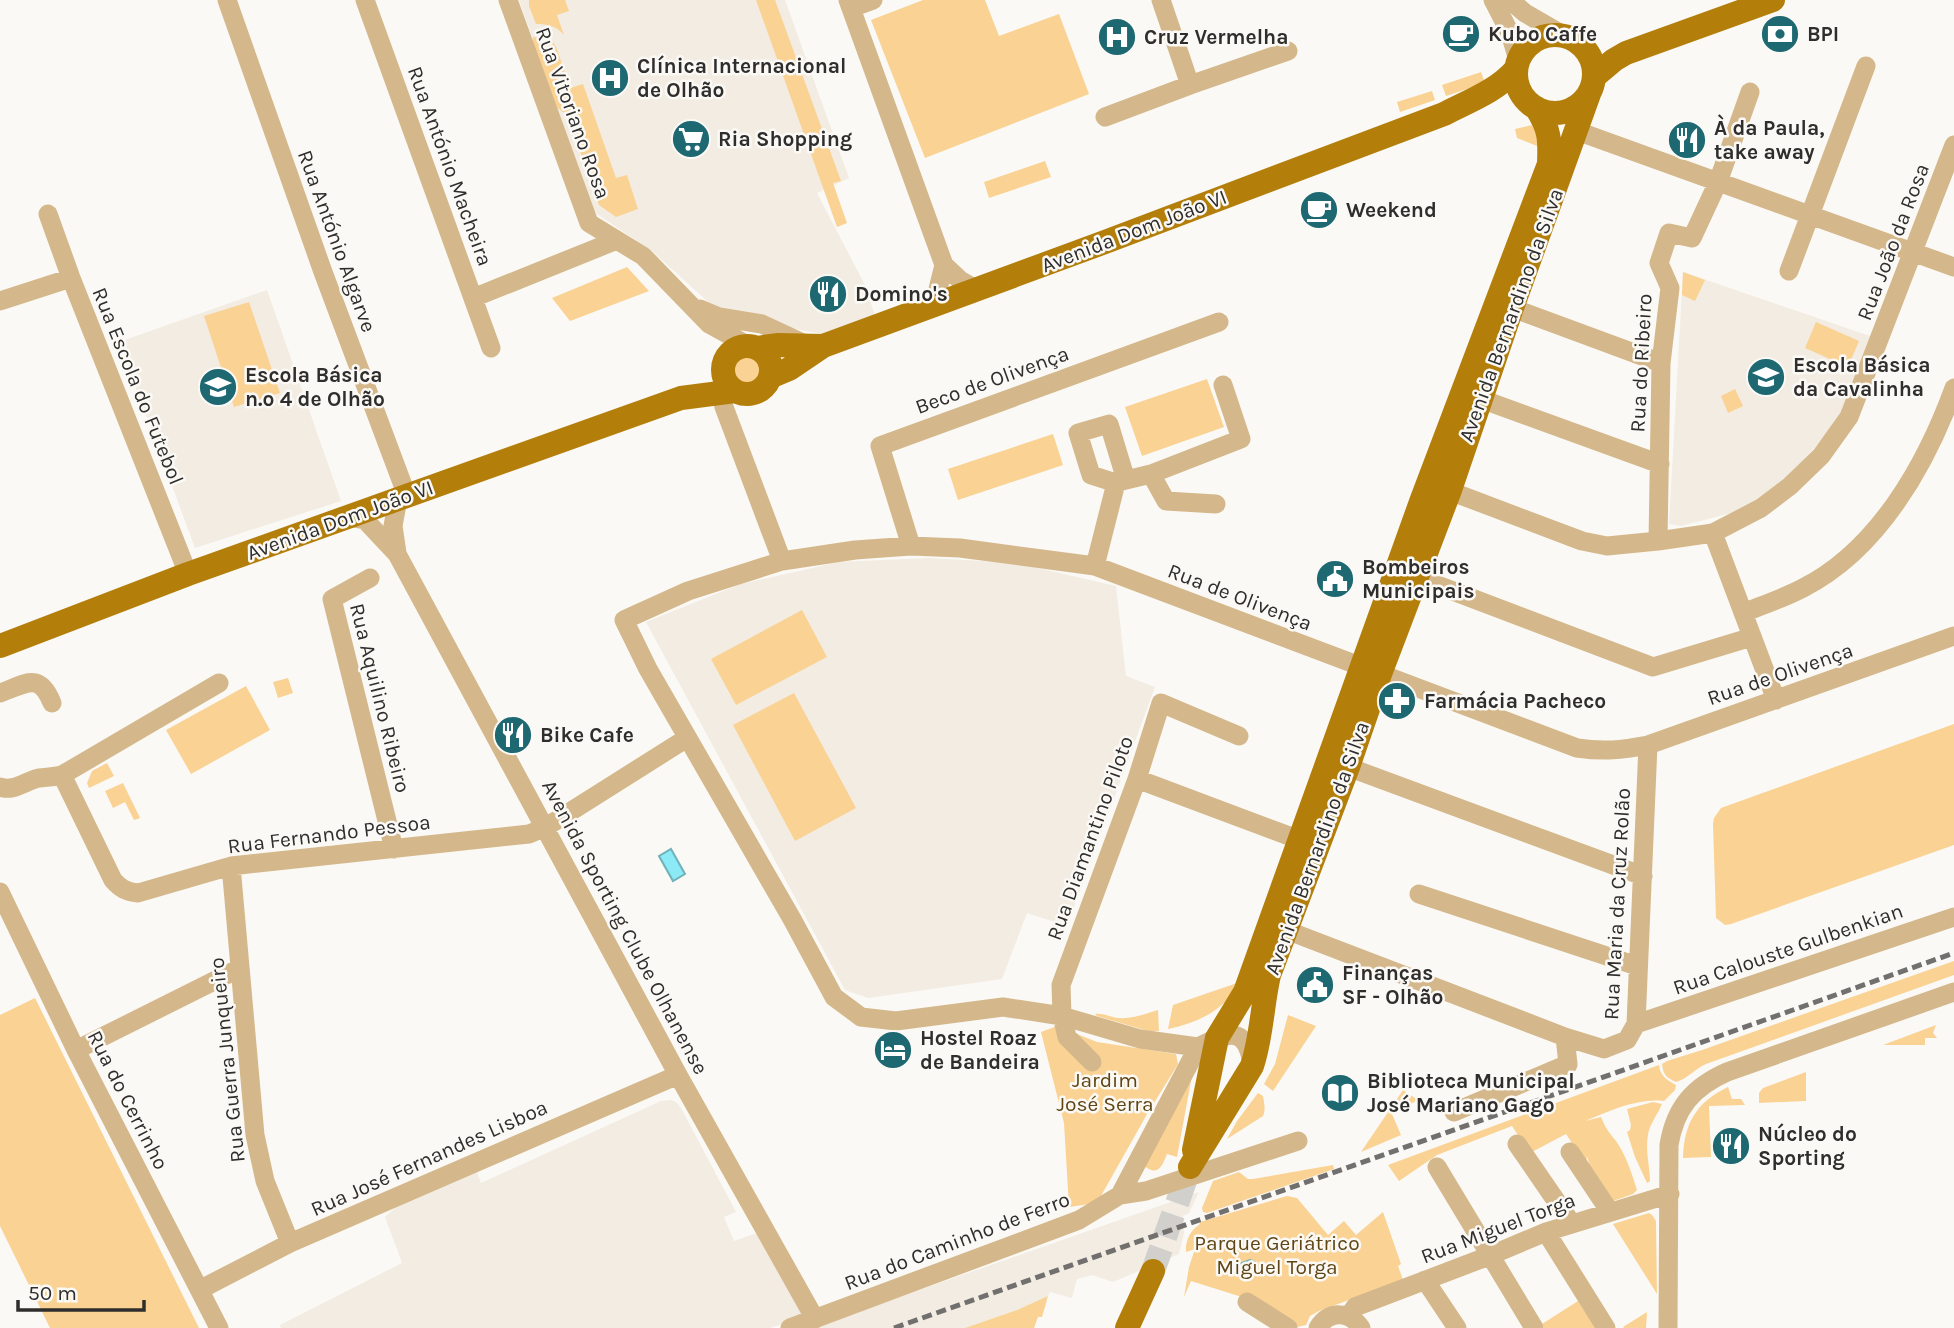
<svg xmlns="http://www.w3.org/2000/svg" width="1954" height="1328" font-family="Karla,sans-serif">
	<rect width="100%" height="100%" fill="#fbf9f5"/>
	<!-- built -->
	<path fill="#f2ece2" d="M519,0H785L849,178L817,193L865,285L876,319L837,337L775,325L717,310L652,251L594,212Z
		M1683,272L1870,336L1839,417L1799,467L1758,501L1735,512L1681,526L1669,524Z
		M267,290L341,501L195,548L119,342Z
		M929,558L1016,563L1116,586L1126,676L1155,687L1067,926L1027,913L1002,979L868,998L845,990L646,622L741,584L839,562Z
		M671,1100L676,1102L681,1108L736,1212L724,1217L734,1241L757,1233L803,1317L770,1328H281L280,1325L402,1263L385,1217L398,1205L476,1170L481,1183L661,1101Z
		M1199,1192L1189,1213L1183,1216L1184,1233L1179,1254L1113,1282L1092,1275L1077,1279L1072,1298L1050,1292L1048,1296L1017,1310L965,1328H811Z"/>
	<!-- green -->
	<path fill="#fad293" d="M529,0H565L569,11L557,15L564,35C557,26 547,24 536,24L529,6Z
		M756,0H775L841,181L833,183L847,223L837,227Z
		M923,0H985L999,36L1059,14L1089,94L925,158L871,20Z
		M533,37L552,40L557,49L570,88L583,84L616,178L627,175L638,209L616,217L599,205L568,116L555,106L532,43Z
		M1481,72L1485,83L1446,96L1442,85Z
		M1432,91L1435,100L1400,112L1397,102Z
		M1532,125L1542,148L1517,138L1515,129Z
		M1045,161L1051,177L989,198L984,182Z
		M627,267L649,291L570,321L552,298Z
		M1683,272L1705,280L1695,301L1682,295Z
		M249,302L280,393L234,407L204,316Z
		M1816,322L1859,341L1848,367L1805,348Z
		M732 370a15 15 0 1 1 30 0a15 15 0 1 1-30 0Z
		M1207,379L1224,427L1142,456L1125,407Z
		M1735,389L1743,406L1728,413L1721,396Z
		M1053,434L1063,465L958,500L948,469Z
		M802,610L827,657L736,705L711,659Z
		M288,678L293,693L278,698L273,682Z
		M246,686L270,730L191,774L166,730Z
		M794,693L856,808L795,841L733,725Z
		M1954,724V845L1731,924L1725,925L1716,918L1713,824L1714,818L1721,808Z
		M107,763L114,776L89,788L87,783L92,771Z
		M123,783L140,818L134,820L125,802L113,808L105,791Z
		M1954,961V975L1706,1064C1695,1069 1687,1079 1676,1082C1667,1078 1663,1075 1662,1064L1667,1061L1702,1050Z
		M1240,982C1225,1010 1198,1023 1168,1029L1173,1005Z
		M35,998L199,1328H50L0,1226V1015Z
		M1158,1010L1159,1031H1148L1097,1016L1095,1014C1103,1013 1110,1017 1118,1018C1132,1019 1145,1014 1158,1010Z
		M1288,1015L1316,1026L1273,1091L1264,1084L1275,1064Z
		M1936,1025L1933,1033L1937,1038H1925V1045H1883Z
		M1057,1026L1097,1042L1176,1054L1178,1064L1146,1116L1097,1203L1069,1207L1064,1123L1041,1032Z
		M1659,1065C1660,1076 1667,1080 1676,1085L1675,1090L1664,1101C1637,1098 1610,1111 1585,1121L1601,1117C1606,1129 1608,1131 1616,1141C1626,1155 1632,1174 1637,1190L1633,1194L1613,1201L1591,1171L1587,1156L1586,1164L1566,1134L1530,1153L1512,1126L1437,1155L1399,1181L1388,1165Z
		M1193,1070L1177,1157L1167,1154C1161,1170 1156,1177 1141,1163Z
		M1806,1072V1101L1759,1103V1093L1763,1088Z
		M1728,1087L1732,1099H1741L1745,1105L1709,1106L1711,1157L1683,1158C1684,1124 1696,1102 1728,1087Z
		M1403,1090L1418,1100L1392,1114L1401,1135L1361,1152Z
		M1258,1093L1263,1096C1264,1102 1266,1110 1263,1116L1227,1139L1237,1121Z
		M1653,1102L1662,1104C1658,1114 1649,1125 1648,1135C1645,1151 1650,1167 1650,1181L1647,1183L1635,1157L1627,1132L1630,1130L1631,1125L1627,1109Z
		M1333,1165L1334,1169L1207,1213L1203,1212L1202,1208L1213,1181L1239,1172L1248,1179H1253Z
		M1287,1196L1297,1198L1328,1235L1344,1221L1356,1235L1383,1212L1401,1264L1398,1266L1403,1280L1319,1311L1310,1316L1306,1325L1297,1327L1278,1314L1245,1298L1191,1281L1184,1297L1189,1267L1195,1249L1186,1252C1185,1242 1190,1230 1199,1225L1200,1222Z
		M1649,1213L1652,1215L1656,1221L1657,1294L1613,1224Z
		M1048,1296L1042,1317H1038L1034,1328H965L1017,1310Z
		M1578,1301L1596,1328H1544L1542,1324Z
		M1647,1312L1646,1328H1624L1623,1327Z"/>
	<!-- water -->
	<path fill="#8beaf5" stroke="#6fb2b9" stroke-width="2" d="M671,849L685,874L673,881L659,856Z
		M1250,1260L1255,1262L1257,1265L1241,1274L1231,1267Z"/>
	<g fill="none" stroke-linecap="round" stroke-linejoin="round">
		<!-- major-tunnel -->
		<path stroke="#d2d0cd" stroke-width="24" stroke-dasharray="24 12" stroke-linecap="butt" d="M1153,1271L1190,1167"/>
		<!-- minor -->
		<path stroke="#d4b88b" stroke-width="19" d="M227,0L323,272L407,496
			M365,0L491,348
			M508,0L589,223L643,256L709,324L749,346
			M848,0L944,265L960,280L977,290
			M1161,0L1190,85
			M1493,0L1510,33L1518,60
			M1510,0L1525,13L1563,35
			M851,8L873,0
			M1105,117L1190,85L1288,51
			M1577,131L1954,267
			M48,214L71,278L188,574
			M1789,271L1866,66
			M473,298L617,240
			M0,301L71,278
			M934,305L944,265
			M1512,308L1661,363
			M700,309L719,317L762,324L803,343
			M721,393L724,407L782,561
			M1481,399L1660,464
			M1109,424L1126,480L1116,483L1091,475L1078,433Z
			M1151,474L1166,501L1216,504
			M1126,480L1151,474L1241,439L1223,385
			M1439,487L1582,541L1607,546L1658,541L1713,533L1761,508L1790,486L1821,456L1849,417L1954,145
			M348,517L365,520L397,554L678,1075L815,1319
			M1713,533L1776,700
			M1658,541L1661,363L1670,288L1659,263L1669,233L1692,238L1718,182L1750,92
			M911,546L880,446L1219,322
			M397,553L393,526L398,499
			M1095,566L1116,483
			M1416,577L1653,667L1752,637
			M370,578L332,599L394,849
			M1743,613C1763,605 1784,598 1803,588C1878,550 1926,465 1954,388
			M0,693C26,684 39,671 52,703
			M1348,767L1643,876
			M62,775L113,880C120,888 126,892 138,893L231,866L529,834L546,827L687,738
			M1137,779L1300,840
			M0,787C14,792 25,781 39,778C47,777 55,777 62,775L219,683
			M231,866L255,1135L265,1181L290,1243
			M0,892L76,1050L219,1328
			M1419,894L1637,966
			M1286,930L1565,1037L1604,1049L1627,1040L1636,1024L1648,745
			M1636,1024L1954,917
			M1198,1047L1140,1039L1062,1016L1003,1007L896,1021L861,1017L834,997L792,919L648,669L624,620L688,591L782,561L855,550L911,546L960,548L1095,566L1577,748C1605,752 1621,750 1648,745L1954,636
			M76,1050L240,968
			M1092,1062L1067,1037L1062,1016L1061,985L1137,779L1161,703L1239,736
			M1454,1112L1568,1064L1565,1037
			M1517,1144L1572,1224
			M1570,1152L1610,1212
			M1437,1167L1534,1328
			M1120,1195L1198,1047C1226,1033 1246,1024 1252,1064
			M1546,1232L1606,1328
			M1425,1280L1457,1328
			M201,1289L290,1243L678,1075
			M1247,1302L1288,1328
			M1349,1316L1355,1307L1489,1256L1546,1232L1670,1194
			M790,1328L1079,1220L1120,1195L1146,1191L1298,1141
			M1318,1328C1329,1310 1350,1311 1361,1328
			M1668,1328L1669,1145C1675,1108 1693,1087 1727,1072L1954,992"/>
		<!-- major -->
		<path stroke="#b37e0a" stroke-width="24" d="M1516 74a39 39 0 1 1 78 0a39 39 0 1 1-78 0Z
			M1595,76L1614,60L1626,53L1773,0
			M723 370a24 24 0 1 1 48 0a24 24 0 1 1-48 0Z
			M757,348L777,345L823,346
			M770,377L789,369L823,346L1105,242L1444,114C1469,101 1497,91 1516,69
			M0,646L188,574L681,398L735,391
			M1194,1150L1217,1038L1245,992L1422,499L1549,164C1550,140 1550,130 1537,109
			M1190,1167L1252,1066C1262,1036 1262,1005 1269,975L1348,767L1380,674L1450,490L1512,308L1589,94
			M1127,1328L1153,1271"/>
		<!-- rail -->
		<path stroke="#71706e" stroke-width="5" stroke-dasharray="10 5" stroke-linecap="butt" d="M894,1328L1954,953"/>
	</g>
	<!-- icons -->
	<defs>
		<g id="cafe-disc" transform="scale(2.0125)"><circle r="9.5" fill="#1d6871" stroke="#fbf9f5"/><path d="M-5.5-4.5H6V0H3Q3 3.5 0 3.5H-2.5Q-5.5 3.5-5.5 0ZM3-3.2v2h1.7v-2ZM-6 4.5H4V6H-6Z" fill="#fff"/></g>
		<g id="bank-disc" transform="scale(2.0125)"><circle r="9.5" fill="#1d6871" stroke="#fbf9f5"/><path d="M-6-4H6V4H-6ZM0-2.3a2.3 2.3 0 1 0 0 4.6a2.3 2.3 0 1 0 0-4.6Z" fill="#fff"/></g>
		<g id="hospital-disc" transform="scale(2.0125)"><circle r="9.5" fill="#1d6871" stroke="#fbf9f5"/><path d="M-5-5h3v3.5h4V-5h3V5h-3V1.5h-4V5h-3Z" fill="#fff"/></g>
		<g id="supermarket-disc" transform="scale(2.0125)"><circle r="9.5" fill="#1d6871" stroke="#fbf9f5"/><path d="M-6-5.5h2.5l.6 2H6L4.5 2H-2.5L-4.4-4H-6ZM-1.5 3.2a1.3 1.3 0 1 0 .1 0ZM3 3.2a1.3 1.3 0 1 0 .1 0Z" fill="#fff"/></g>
		<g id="restaurant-disc" transform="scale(2.0125)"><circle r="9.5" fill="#1d6871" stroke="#fbf9f5"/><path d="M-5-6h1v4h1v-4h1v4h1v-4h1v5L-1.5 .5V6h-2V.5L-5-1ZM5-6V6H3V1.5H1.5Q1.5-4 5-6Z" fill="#fff"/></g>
		<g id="school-disc" transform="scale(2.0125)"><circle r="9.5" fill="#1d6871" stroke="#fbf9f5"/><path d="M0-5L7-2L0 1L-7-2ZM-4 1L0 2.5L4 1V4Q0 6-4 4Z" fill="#fff"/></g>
		<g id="civic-disc" transform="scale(2.0125)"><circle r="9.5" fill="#1d6871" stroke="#fbf9f5"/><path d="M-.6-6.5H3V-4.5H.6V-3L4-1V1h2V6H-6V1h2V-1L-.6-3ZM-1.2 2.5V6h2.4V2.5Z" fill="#fff"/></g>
		<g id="pharmacy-disc" transform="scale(2.0125)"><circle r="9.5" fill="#1d6871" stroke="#fbf9f5"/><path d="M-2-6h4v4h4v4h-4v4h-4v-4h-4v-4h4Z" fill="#fff"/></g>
		<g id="hotel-disc" transform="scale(2.0125)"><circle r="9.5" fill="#1d6871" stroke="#fbf9f5"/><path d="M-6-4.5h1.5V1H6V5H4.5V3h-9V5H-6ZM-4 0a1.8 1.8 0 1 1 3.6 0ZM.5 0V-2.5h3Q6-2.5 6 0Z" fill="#fff"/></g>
		<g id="library-disc" transform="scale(2.0125)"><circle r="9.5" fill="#1d6871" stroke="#fbf9f5"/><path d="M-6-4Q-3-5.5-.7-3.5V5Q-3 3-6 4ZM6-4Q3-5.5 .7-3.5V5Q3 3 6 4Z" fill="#fff"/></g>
	</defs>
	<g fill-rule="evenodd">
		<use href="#cafe-disc" x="1461" y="34"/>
		<use href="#bank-disc" x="1780" y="34"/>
		<use href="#hospital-disc" x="1117" y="37"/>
		<use href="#hospital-disc" x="610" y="78"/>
		<use href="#supermarket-disc" x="691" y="139"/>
		<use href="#restaurant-disc" x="1687" y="140"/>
		<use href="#cafe-disc" x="1319" y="210"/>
		<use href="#restaurant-disc" x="828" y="294"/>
		<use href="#school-disc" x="1766" y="377"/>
		<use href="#school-disc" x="218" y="387"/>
		<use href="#civic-disc" x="1335" y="579"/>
		<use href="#pharmacy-disc" x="1397" y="701"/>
		<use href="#restaurant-disc" x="513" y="735"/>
		<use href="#civic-disc" x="1315" y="985"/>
		<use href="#hotel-disc" x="893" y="1050"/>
		<use href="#library-disc" x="1340" y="1093"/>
		<use href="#restaurant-disc" x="1731" y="1146"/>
	</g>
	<g text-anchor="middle" stroke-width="5" stroke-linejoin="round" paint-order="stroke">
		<!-- poi labels -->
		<g font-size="21" font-weight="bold" fill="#2f2e2d" stroke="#fbf9f5" text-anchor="start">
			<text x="1488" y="41">Kubo Caffe</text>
			<text x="1807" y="41">BPI</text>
			<text x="1144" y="44">Cruz Vermelha</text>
			<text x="637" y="73">Clínica Internacional<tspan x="637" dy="24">de Olhão</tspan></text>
			<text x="1714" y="135">À da Paula,<tspan x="1714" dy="24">take away</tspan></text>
			<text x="718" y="146">Ria Shopping</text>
			<text x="1346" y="217">Weekend</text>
			<text x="855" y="301">Domino's</text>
			<text x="1793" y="372">Escola Básica<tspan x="1793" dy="24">da Cavalinha</tspan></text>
			<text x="245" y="382">Escola Básica<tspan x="245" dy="24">n.º 4 de Olhão</tspan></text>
			<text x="1362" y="574">Bombeiros<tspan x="1362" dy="24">Municipais</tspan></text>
			<text x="1424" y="708">Farmácia Pacheco</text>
			<text x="540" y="742">Bike Cafe</text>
			<text x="1342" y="980">Finanças<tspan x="1342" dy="24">SF - Olhão</tspan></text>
			<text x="920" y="1045">Hostel Roaz<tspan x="920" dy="24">de Bandeira</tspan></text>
			<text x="1367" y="1088">Biblioteca Municipal<tspan x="1367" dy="24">José Mariano Gago</tspan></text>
			<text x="1758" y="1141">Núcleo do<tspan x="1758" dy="24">Sporting</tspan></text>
		</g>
		<!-- street labels -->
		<g font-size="21" fill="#2f2e2d" stroke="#fbf9f5">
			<text transform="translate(573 113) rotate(70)" y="7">Rua Vitoriano Rosa</text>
			<text transform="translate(450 166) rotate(70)" y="7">Rua António Macheira</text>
			<text transform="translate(1134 231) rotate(-21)" y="7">Avenida Dom João VI</text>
			<text transform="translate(337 241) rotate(70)" y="7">Rua António Algarve</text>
			<text transform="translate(1893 242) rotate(-69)" y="7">Rua João da Rosa</text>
			<text transform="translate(1511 315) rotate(-70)" y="7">Avenida Bernardino da Silva</text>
			<text transform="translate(1641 363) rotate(-87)" y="7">Rua do Ribeiro</text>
			<text transform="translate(992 380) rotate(-20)" y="7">Beco de Olivença</text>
			<text transform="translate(138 386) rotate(68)" y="7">Rua Escola do Futebol</text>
			<text transform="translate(340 520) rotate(-20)" y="7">Avenida Dom João VI</text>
			<text transform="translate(1240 597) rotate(21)" y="7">Rua de Olivença</text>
			<text transform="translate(1780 674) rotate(-19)" y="7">Rua de Olivença</text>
			<text transform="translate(380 698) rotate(76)" y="7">Rua Aquilino Ribeiro</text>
			<text transform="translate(329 834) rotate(-7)" y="7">Rua Fernando Pessoa</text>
			<text transform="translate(1090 838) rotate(-70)" y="7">Rua Diamantino Piloto</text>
			<text transform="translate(1317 848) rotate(-70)" y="7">Avenida Bernardino da Silva</text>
			<text transform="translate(1617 904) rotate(-87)" y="7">Rua Maria da Cruz Rolão</text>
			<text transform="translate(625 927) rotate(62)" y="7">Avenida Sporting Clube Olhanense</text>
			<text transform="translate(1788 949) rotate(-19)" y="7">Rua Calouste Gulbenkian</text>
			<text transform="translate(227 1060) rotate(-96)" y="7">Rua Guerra Junqueiro</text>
			<text transform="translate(128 1100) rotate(63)" y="7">Rua do Cerrinho</text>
			<text transform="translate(429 1158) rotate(-24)" y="7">Rua José Fernandes Lisboa</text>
			<text transform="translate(1498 1228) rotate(-21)" y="7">Rua Miguel Torga</text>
			<text transform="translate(957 1241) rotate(-21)" y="7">Rua do Caminho de Ferro</text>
		</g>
		<!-- park labels -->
		<g font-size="21" fill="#5f4514" stroke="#fbf9f5">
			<text x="1105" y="1087">Jardim<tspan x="1105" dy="24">José Serra</tspan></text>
			<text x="1277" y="1250">Parque Geriátrico<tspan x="1277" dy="24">Miguel Torga</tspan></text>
		</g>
	</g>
	<!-- scale -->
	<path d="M18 1300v10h126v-10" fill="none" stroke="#2f2e2d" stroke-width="3.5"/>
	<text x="28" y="1300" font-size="21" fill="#2f2e2d" stroke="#fbf9f5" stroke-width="5" paint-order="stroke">50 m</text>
</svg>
